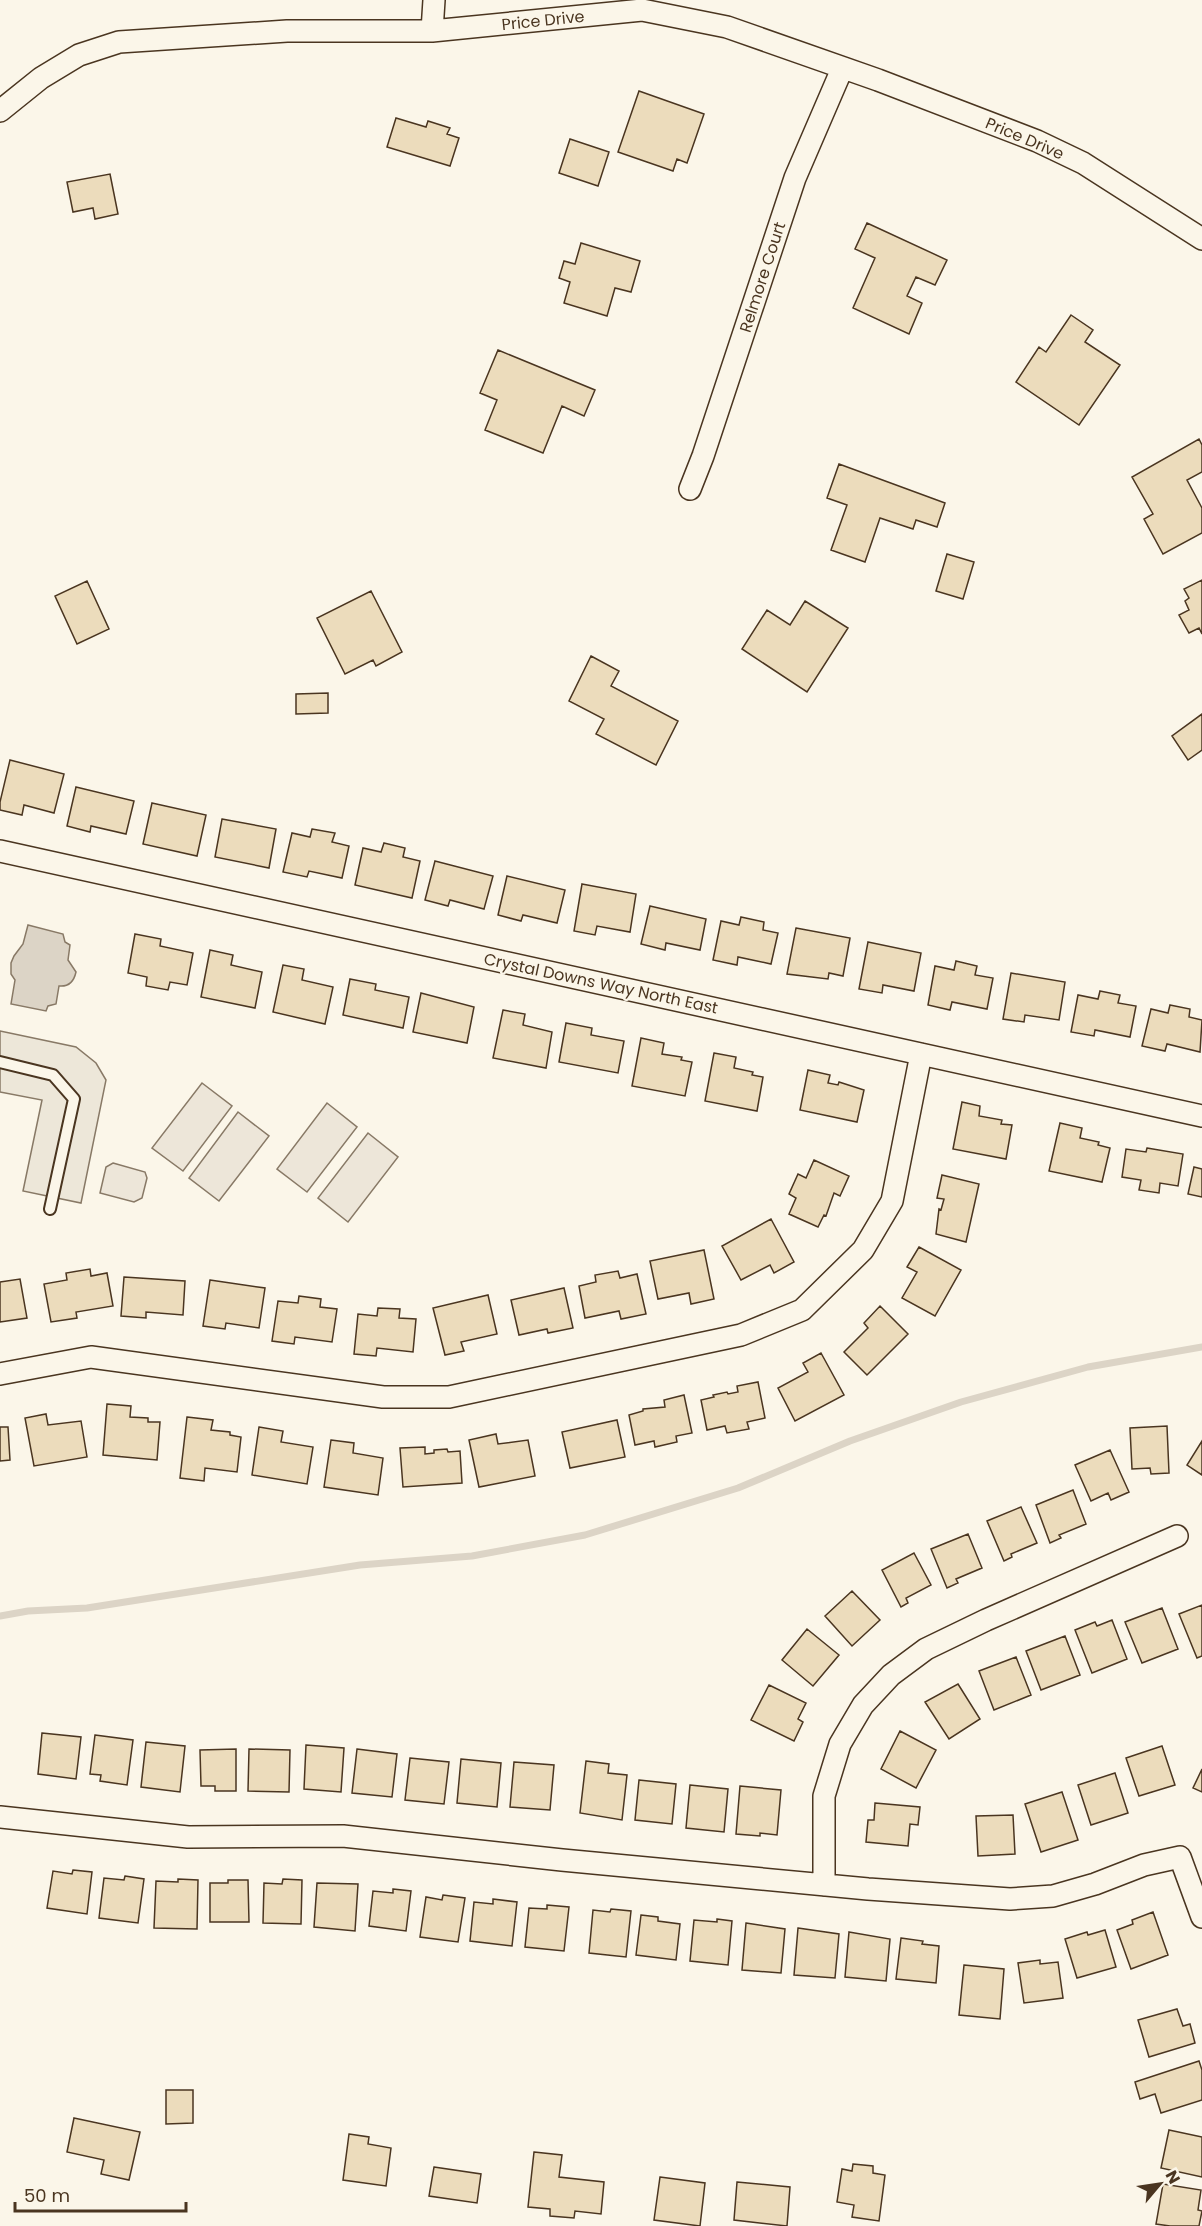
<svg xmlns="http://www.w3.org/2000/svg" width="1202" height="2226" font-family="Poppins,sans-serif">
	<rect width="100%" height="100%" fill="#fbf6e9"/>
	<!-- green -->
	<path fill="#ede6d9" stroke="#887966" stroke-width="1.5" d="M202,1083L232,1106L183,1171L152,1148Z
		M327,1103L357,1127L307,1192L277,1169Z
		M238,1112L269,1136L219,1201L189,1178Z
		M368,1133L398,1157L348,1222L318,1198Z
		M113,1163L145,1172L147,1178L142,1198L134,1202L100,1193L106,1167Z"/>
	<!-- parking -->
	<path fill="#ede7d9" stroke="#887966" stroke-width="1.5" d="M0,1031L76,1047L96,1063L106,1080L81,1203L23,1191L42,1100L0,1092Z"/>
	<!-- water -->
	<path fill="#dcd4c6" stroke="#887966" stroke-width="1.5" d="M28,925L63,934L65,942L70,945L68,960L76,972C74,981 69,987 59,986L56,1004L48,1006L46,1011L11,1004L15,980L11,974V963L14,956L23,944Z"/>
	<g fill="none" stroke-linecap="round" stroke-linejoin="round">
		<!-- stream -->
		<path stroke="#dcd4c6" stroke-width="7" d="M0,1616L28,1611L87,1608L360,1565L472,1556L585,1535L738,1488L850,1441L961,1402L1088,1367L1202,1347"/>
	</g>
	<!-- building -->
	<path fill="#ecdcbc" stroke="#4a3520" stroke-width="1.5" d="M639,91L704,114L687,163L677,159L673,171L618,152Z
		M396,118L426,127L428,121L450,128L447,134L459,138L450,166L387,147Z
		M570,139L609,152L598,186L559,173Z
		M110,174L118,214L95,219L93,208L73,212L67,182Z
		M867,223L947,260L935,285L916,277L907,296L922,303L909,334L853,308L875,258L855,249Z
		M581,243L640,261L631,292L615,288L607,316L564,303L570,282L559,278L564,261L575,264Z
		M1071,315L1093,330L1085,342L1120,365L1079,425L1016,382L1039,347L1046,352Z
		M498,350L595,390L584,416L562,406L543,453L485,430L497,400L480,393Z
		M1199,439L1202,445V472L1187,480L1202,508V533L1163,554L1144,519L1153,514L1132,477Z
		M839,464L945,503L937,527L916,520L913,529L880,518L865,562L831,550L847,505L827,498Z
		M947,554L974,562L963,599L936,591Z
		M1202,580V634L1199,628L1189,633L1179,615L1189,610L1185,601L1189,598L1184,589Z
		M87,581L109,629L77,644L55,596Z
		M371,591L402,652L376,666L373,660L345,674L317,618Z
		M805,601L848,628L807,692L742,649L767,610L790,625Z
		M591,656L619,671L611,686L678,721L656,765L596,734L604,719L569,701Z
		M328,693V713L296,714V694Z
		M1202,714V750L1188,760L1172,736Z
		M10,760L64,774L54,813L24,805L22,815L0,810V802Z
		M76,787L134,801L126,834L91,826L90,832L67,826Z
		M152,803L206,815L197,856L143,844Z
		M222,819L276,829L269,868L215,857Z
		M312,829L335,833L332,842L349,846L342,878L309,871L307,877L283,872L292,833L310,837Z
		M384,843L405,848L403,857L420,861L412,898L355,885L363,848L381,852Z
		M435,861L493,876L484,909L450,900L448,906L425,900Z
		M507,876L565,890L557,923L523,915L521,921L498,915Z
		M582,884L636,894L630,932L597,926L595,935L574,931Z
		M650,906L706,919L700,950L666,943L665,950L641,944Z
		M741,917L764,922L763,930L778,933L771,964L738,957L737,965L713,960L721,921L739,925Z
		M796,928L850,938L843,976L829,973L828,979L787,974Z
		M135,934L161,939L160,946L193,953L187,985L170,982L168,990L146,986L147,977L128,973Z
		M868,942L921,953L914,991L883,985L882,993L859,989Z
		M210,950L233,955L231,965L262,972L255,1008L201,997Z
		M956,961L977,966L975,975L993,978L987,1009L952,1002L950,1010L928,1005L935,966L954,970Z
		M283,965L304,969L302,980L333,987L325,1024L273,1012Z
		M1011,973L1065,982L1059,1020L1025,1015L1024,1022L1003,1019Z
		M350,979L376,984L375,990L409,997L403,1028L343,1015Z
		M1100,991L1120,995L1118,1003L1136,1006L1130,1037L1095,1030L1094,1036L1071,1032L1078,995L1098,999Z
		M421,993L474,1007L467,1043L413,1032Z
		M1170,1005L1190,1009L1189,1017L1202,1020L1200,1052L1167,1044L1165,1051L1142,1046L1151,1009L1168,1013Z
		M503,1010L525,1014L523,1025L552,1032L546,1068L493,1058Z
		M566,1023L592,1028L591,1035L624,1041L618,1073L559,1062Z
		M641,1038L664,1043L662,1054L682,1057L681,1060L692,1062L685,1096L632,1086Z
		M714,1053L736,1057L734,1068L753,1072L752,1075L763,1077L757,1111L705,1101Z
		M808,1070L830,1075L828,1083L838,1085L839,1082L864,1090L857,1122L800,1110Z
		M962,1102L980,1106L979,1116L1002,1120L1001,1124L1012,1125L1006,1159L953,1149Z
		M1060,1123L1082,1128L1080,1138L1099,1142L1098,1145L1110,1148L1102,1182L1049,1171Z
		M1147,1148L1183,1154L1178,1186L1160,1183L1159,1193L1139,1190L1141,1180L1122,1177L1126,1149L1146,1152Z
		M814,1160L849,1176L840,1196L834,1193L826,1216L824,1215L818,1227L789,1214L796,1198L789,1194L798,1174L806,1178Z
		M1194,1167L1202,1169V1197L1188,1194Z
		M942,1175L979,1184L966,1242L936,1234L939,1209L941,1210L944,1199L937,1198Z
		M771,1219L794,1262L774,1273L770,1265L741,1280L722,1246Z
		M919,1247L961,1270L935,1316L902,1298L917,1272L907,1267Z
		M704,1250L714,1299L691,1304L689,1293L658,1299L650,1261Z
		M90,1269L91,1276L107,1273L113,1306L76,1312L77,1318L51,1322L44,1284L67,1280L66,1273Z
		M618,1271L620,1278L637,1274L646,1314L621,1319L619,1311L585,1318L579,1286L596,1282L595,1275Z
		M124,1277L185,1281L183,1315L146,1312V1318L121,1316Z
		M20,1279L27,1318L0,1322V1282Z
		M210,1280L265,1288L259,1328L226,1323L225,1329L203,1326Z
		M564,1288L573,1328L548,1333L547,1329L519,1335L511,1300Z
		M488,1295L497,1334L461,1342L464,1351L445,1355L433,1308Z
		M299,1296L321,1299L320,1307L337,1309L332,1342L295,1337L294,1344L272,1341L278,1301L298,1303Z
		M880,1306L908,1334L867,1375L844,1352L868,1328L864,1323Z
		M378,1308L400,1309L399,1318L416,1319L413,1352L377,1348L376,1356L354,1354L358,1314L377,1316Z
		M821,1353L844,1395L795,1421L778,1388L808,1372L803,1363Z
		M758,1382L765,1418L747,1422L749,1429L727,1433L725,1426L707,1430L701,1400L714,1397L713,1395L727,1392L728,1394L738,1392L737,1386Z
		M684,1395L692,1433L676,1436L677,1442L655,1447L654,1441L635,1445L629,1415L643,1411V1409L665,1407L664,1400Z
		M107,1404L131,1406L130,1417L148,1418V1422H160L157,1460L103,1455Z
		M46,1414L48,1425L81,1421L87,1457L34,1466L25,1418Z
		M187,1417L213,1420L211,1430L230,1432V1435L241,1437L237,1472L205,1468L204,1481L180,1478Z
		M617,1420L625,1457L570,1468L562,1432Z
		M1167,1426L1169,1473L1151,1474L1150,1468L1132,1469L1130,1428Z
		M0,1427H8L10,1460L0,1461Z
		M259,1427L283,1431L281,1442L313,1447L307,1484L252,1475Z
		M496,1434L498,1444L528,1440L535,1476L479,1487L469,1440Z
		M331,1440L354,1443L353,1453L383,1458L378,1495L324,1487Z
		M1202,1441V1475L1187,1465Z
		M425,1447V1454L434,1453V1450L447,1449L448,1452L460,1451L462,1483L403,1487L400,1448Z
		M1110,1450L1129,1492L1111,1500L1108,1493L1091,1501L1075,1465Z
		M1073,1490L1086,1524L1059,1535L1061,1538L1050,1543L1036,1505Z
		M1021,1507L1037,1543L1011,1554L1012,1557L1004,1561L987,1521Z
		M968,1534L982,1568L956,1579L958,1583L947,1588L931,1549Z
		M914,1553L931,1585L906,1598L908,1603L901,1607L882,1570Z
		M852,1591L880,1620L852,1646L825,1616Z
		M1202,1605V1656L1197,1658L1179,1614Z
		M1162,1608L1178,1649L1142,1663L1125,1622Z
		M1112,1620L1127,1659L1092,1673L1075,1630L1095,1622L1097,1626Z
		M807,1629L839,1655L813,1686L782,1660Z
		M1065,1636L1080,1675L1041,1690L1026,1651Z
		M1016,1657L1031,1695L994,1710L979,1671Z
		M958,1684L980,1719L949,1739L925,1702Z
		M769,1685L806,1703L798,1719L803,1722L794,1741L751,1720Z
		M900,1731L936,1750L916,1788L881,1769Z
		M42,1733L81,1737L76,1779L38,1774Z
		M95,1735L133,1740L127,1785L100,1781L101,1775L90,1774Z
		M146,1742L185,1746L180,1792L141,1787Z
		M306,1745L344,1748L341,1792L304,1789Z
		M1162,1746L1175,1785L1139,1796L1126,1758Z
		M236,1749V1791H215V1786H201L200,1750Z
		M249,1749L290,1750L289,1792L248,1791Z
		M357,1749L397,1754L392,1797L352,1793Z
		M410,1758L449,1762L444,1804L405,1800Z
		M461,1759L501,1763L497,1807L457,1803Z
		M586,1761L609,1764L608,1773L627,1775L622,1820L580,1813Z
		M514,1762L554,1765L550,1810L510,1807Z
		M1202,1769V1792L1193,1788Z
		M1115,1773L1128,1813L1091,1825L1078,1785Z
		M639,1780L676,1784L672,1824L635,1820Z
		M690,1785L728,1789L724,1832L686,1828Z
		M740,1786L781,1790L777,1835L760,1833V1836L736,1834Z
		M1062,1792L1078,1840L1041,1852L1025,1804Z
		M875,1803L920,1807L918,1825L910,1824L908,1846L866,1842L868,1820H874Z
		M1013,1815L1015,1854L978,1856L976,1816Z
		M73,1870L92,1872L87,1914L47,1908L53,1871L72,1874Z
		M125,1876L144,1879L138,1923L99,1918L104,1878L124,1880Z
		M178,1879L198,1880L197,1929L154,1928L156,1881L178,1882Z
		M283,1879L302,1880L301,1924L263,1923L264,1883L282,1884Z
		M228,1880H248L249,1922H210V1883H228Z
		M317,1883L358,1884L355,1931L314,1927Z
		M393,1889L411,1891L406,1931L369,1926L373,1891L393,1893Z
		M443,1895L465,1898L458,1942L420,1937L426,1897L442,1900Z
		M493,1899L517,1902L512,1946L470,1941L474,1902L493,1904Z
		M547,1905L569,1907L564,1951L525,1947L529,1908L547,1909Z
		M611,1909L631,1911L626,1957L589,1953L593,1910L610,1912Z
		M1153,1912L1168,1955L1131,1969L1117,1930L1133,1924L1132,1920Z
		M641,1915L658,1917V1921L680,1924L676,1960L636,1955Z
		M717,1919L732,1921L728,1965L690,1961L694,1920L717,1922Z
		M746,1923L785,1929L781,1973L742,1970Z
		M798,1928L839,1934L835,1978L794,1975Z
		M1105,1930L1116,1967L1077,1978L1065,1939L1087,1932L1088,1935Z
		M849,1932L890,1939L886,1981L845,1977Z
		M901,1938L923,1941L922,1944L939,1946L936,1983L896,1979Z
		M1040,1960V1964L1058,1962L1063,1998L1024,2003L1018,1963Z
		M964,1965L1004,1969L1000,2019L959,2015Z
		M1177,2009L1183,2026L1190,2024L1195,2043L1149,2057L1138,2020Z
		M1199,2061L1202,2070V2100L1161,2113L1155,2094L1140,2099L1135,2082Z
		M166,2090H193V2123L166,2124Z
		M74,2118L140,2132L129,2180L101,2174L104,2160L67,2152Z
		M1169,2130L1202,2137V2177L1161,2168Z
		M349,2134L369,2137L368,2144L391,2148L386,2186L343,2180Z
		M534,2152L562,2155L559,2177L604,2182L601,2214L575,2211L574,2218L550,2216V2209L528,2207Z
		M853,2164L873,2166V2173L885,2175L879,2221L852,2217L854,2205L837,2202L842,2169L852,2171Z
		M434,2167L481,2174L477,2203L429,2196Z
		M660,2177L705,2183L700,2226L654,2220Z
		M737,2182L790,2187L787,2226L734,2220Z
		M1163,2184L1201,2190L1198,2210L1202,2211L1199,2226H1170L1156,2224Z"/>
	<g fill="none" stroke-linecap="round" stroke-linejoin="round">
		<!-- lane casing -->
		<g stroke="#4a3520" stroke-width="14">
			<path id="lane" d="M0,1062L53,1075L74,1099L50,1209"/>
		</g>
		<!-- street casing -->
		<g stroke="#4a3520" stroke-width="24">
			<path id="street" d="M432,31L434,0
				M0,111L41,78L79,55L119,42L287,31H432L642,10L727,27L878,80L1037,141L1083,163L1202,239
				M690,489L703,456L795,178L842,69
				M0,851L1202,1116
				M0,1374L91,1357L383,1397H449L741,1335L802,1310L863,1250L892,1201L921,1054
				M0,1817L188,1837L343,1836L562,1860L868,1889L1010,1899L1053,1896L1095,1884L1144,1865L1180,1857L1202,1917
				M824,1885V1796L840,1744L863,1705L891,1675L926,1649L986,1620L1177,1536"/>
		</g>
		<!-- lane -->
		<use href="#lane" stroke="#fbf6e9" stroke-width="10"/>
		<!-- street -->
		<use href="#street" stroke="#fbf6e9" stroke-width="21"/>
	</g>
	<g text-anchor="middle" stroke-width="4.5" stroke-linejoin="round" paint-order="stroke">
		<!-- street labels -->
		<g font-size="16" fill="#4a3520" stroke="#fbf6e9">
			<text transform="translate(543 20) rotate(-6)" y="6">Price Drive</text>
			<text transform="translate(1025 138) rotate(23)" y="6">Price Drive</text>
			<text transform="translate(762 277) rotate(-72)" y="6">Relmore Court</text>
			<text transform="translate(601 983) rotate(12)" y="6">Crystal Downs Way North East</text>
		</g>
	</g>
	<!-- north arrow -->
	<g transform="translate(1160 2184) rotate(61)" stroke="#fbf6e9" stroke-width="4.5" paint-order="stroke">
	<path d="M0-4.5L10 22L0 15L-10 22Z" fill="#4a3520"/>
	<text y="-9" font-size="16" font-weight="bold" text-anchor="middle" fill="#4a3520">N</text>
	</g>
	<!-- scale -->
	<path d="M15 2202v9h171v-9" fill="none" stroke="#4a3520" stroke-width="3"/>
	<text x="24" y="2202" font-size="18" fill="#4a3520" stroke="#fbf6e9" stroke-width="4.5" paint-order="stroke">50 m</text>
</svg>
